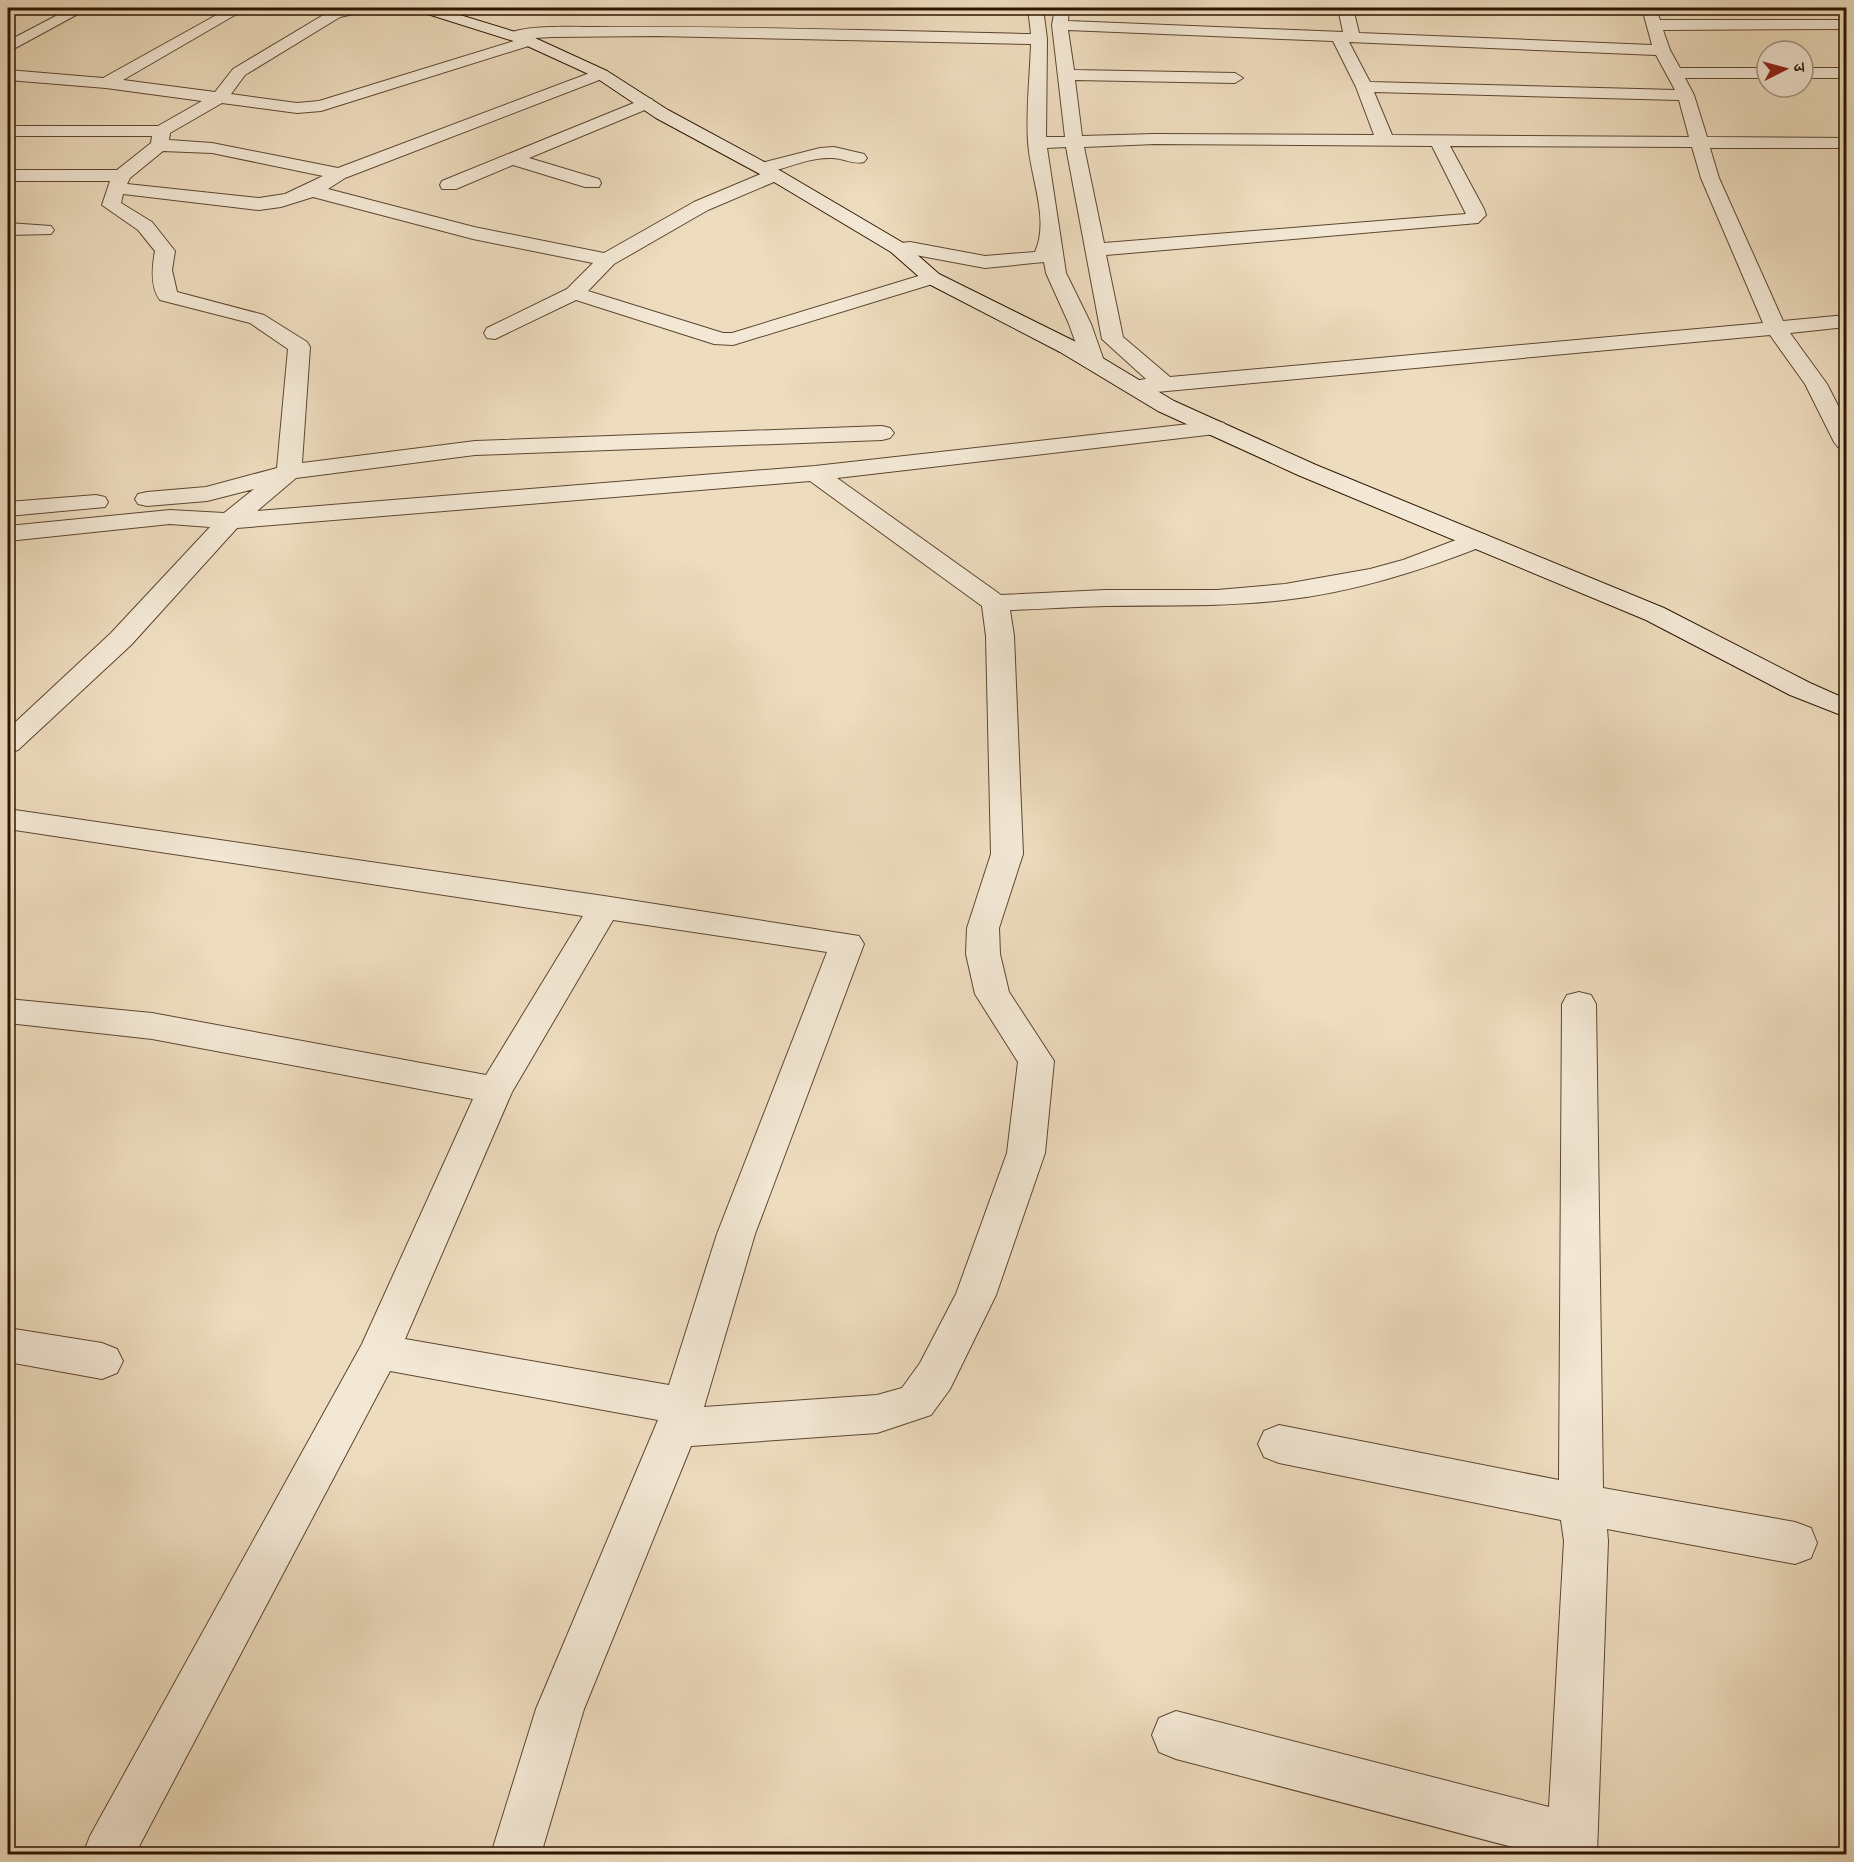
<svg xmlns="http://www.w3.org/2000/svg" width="1854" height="1862" font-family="'IM FELL French Canon','Noto Serif Devanagari',serif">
	<rect width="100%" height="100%" fill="#eddcbe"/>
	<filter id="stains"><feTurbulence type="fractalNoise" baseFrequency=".00333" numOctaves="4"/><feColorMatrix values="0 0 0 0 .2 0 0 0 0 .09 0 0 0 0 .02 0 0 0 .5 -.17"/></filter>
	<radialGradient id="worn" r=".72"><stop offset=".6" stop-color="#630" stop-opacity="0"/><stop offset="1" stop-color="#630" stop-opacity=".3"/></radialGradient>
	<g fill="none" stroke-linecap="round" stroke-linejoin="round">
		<!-- street casing -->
		<g stroke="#5e4730" stroke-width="2">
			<path id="street" d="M71,8H89L8,52V41Z
				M229,8H247L123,80L215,92L233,69L330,11L344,8H370L367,11L340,17L245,75L231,94L297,103L319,101L514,41L506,36C516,24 578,27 595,27C740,26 886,31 1031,34L1028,8H1043L1047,39L1046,137H1065L1052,25L1055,8H1069L1068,21L1343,32L1338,8H1353L1359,33L1652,45L1642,8H1656L1660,20H1846V29L1663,30L1670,50L1680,68H1767V78H1685L1694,95L1707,137L1846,138V148H1710L1719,178L1783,321L1846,315V327L1790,333L1827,384L1846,421V449L1838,447L1834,442L1805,384L1770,335L1135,394L1127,392L1124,387L1127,382L1146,379L1102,339L1066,147L1047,148L1066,273L1091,324L1104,361L1101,366L1093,368L1085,366L1082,361L1069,324L1046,273L1044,262L985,268L910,254L891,252L888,248L891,244L910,242L985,256L1035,252C1050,219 1030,177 1028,142C1026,109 1030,76 1031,44L656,36L552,37L535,38L537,41L535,44L321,111L297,113L222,103L170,133L169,140L212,143L338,168L595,71H607L609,74L607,77L345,178L328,189L474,227L604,253L694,202L763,173L757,172L754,168L757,164L820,148L834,147L864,154L867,158L864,162C853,165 843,158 832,158C814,157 794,165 777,170L784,175L781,179L708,210L614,264L588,291L723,333H732L925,274H939L942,278L939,282L733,345L714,344L576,300L495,339L487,338L484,333L487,328L567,289L593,263L473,239L313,197L281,207L259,210L123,194L121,203L152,222L175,251L172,270L177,292L264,315L307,342L310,347L302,463L475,441L882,426L890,428L894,433L890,438L882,440L475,455L296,478L257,511L815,466L1216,421L1224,423L1228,428L1224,433L837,478L1001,595L1105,590H1217L1285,584L1370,569L1403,560L1477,532L1486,535L1490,540L1486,545C1420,571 1354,592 1284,600C1224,607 1165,605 1105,606C1073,607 1041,609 1010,610L1014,636L1023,854L999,928L1000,954L1009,992L1054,1061L1045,1153L996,1295L950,1389L931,1415L877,1433L691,1446L584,1709L541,1854H491L536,1709L658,1420L390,1371L135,1854H83L90,1836L362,1344L473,1099L152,1039L8,1023V999L152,1013L486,1075L583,916L8,829V809L604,896L859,936L864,944L755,1234L704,1407L877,1395L902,1388L920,1363L956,1294L1007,1153L1018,1062L975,994L966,954L967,928L991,854L986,636L982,606L810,481L237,528L131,645L18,750L8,753V729L111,633L210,527L170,524L8,541V526L170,510L224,513L254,489L207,501L147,506L138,504L135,499L138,494L147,492L206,487L277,468L288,349L250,323L160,300C150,287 152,267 155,251L138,230L102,205L110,181H8V170H117L151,143L152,136H8V126H158L202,101L106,88L8,80V70L103,78ZM1068,30L1333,41L1356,87L1374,135L1155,134L1082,136L1075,80L1235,83L1243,78L1235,73L1074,70ZM1349,42L1656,55L1675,90L1370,82ZM1374,92L1679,100L1689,137L1392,135ZM1155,144L1432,146L1466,214L1104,243L1084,147ZM1450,146L1692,147L1701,178L1763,323L1170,377L1123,337L1106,255L1478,223L1486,215L1484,209ZM163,151L212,153L323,176L285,194L259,198L127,184L130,178ZM613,920L827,952L717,1234L669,1385L405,1339L512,1092Z
				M1803,68H1846V78H1803Z
				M646,98L652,99L654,103L652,107L529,158L599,179L601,183L599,187H585L513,165L456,189H442L440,185L442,181Z
				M8,223L51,226L54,230L51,234L8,235Z
				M96,495L105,497L108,502L105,507L8,516V502Z
				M1579,992L1591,995L1596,1004L1603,1488L1795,1522L1811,1528L1817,1543L1811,1558L1795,1564L1607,1529L1608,1541L1597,1854H1539L1176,1759L1159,1752L1152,1735L1159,1718L1176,1711L1549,1807L1564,1541L1561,1520L1279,1463L1264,1457L1258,1444L1264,1431L1279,1425L1559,1480L1562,1004L1567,995Z
				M8,1328L102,1343L117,1349L123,1361L117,1373L102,1379L8,1362Z"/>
		</g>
		<!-- secondary casing -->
		<g stroke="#2e1500" stroke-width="2">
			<path id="secondary" d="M415,8H437L535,38L607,71L668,110L781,171L905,244L939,274L1076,342L1174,401L1316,465L1664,608L1810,683L1846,699V717L1790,695L1646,620L1298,475L1158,411L1060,352L925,282L891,252L769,179L656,118L595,77L523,44L418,11Z
				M1836,8H1846V14L1841,13Z"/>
		</g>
		<!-- street -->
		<use href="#street" fill="#f3e8d5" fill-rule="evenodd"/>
		<!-- secondary -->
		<use href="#secondary" fill="#f3e8d5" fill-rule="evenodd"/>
	</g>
	<!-- margin -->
	<rect width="1854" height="1862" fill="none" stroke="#eddcbe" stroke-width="30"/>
	<rect x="9" y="9" width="1836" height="1844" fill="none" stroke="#2e1500" stroke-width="3"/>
	<rect x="15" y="15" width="1824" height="1832" fill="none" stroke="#2e1500" stroke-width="1.5"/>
	<!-- north arrow -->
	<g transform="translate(1785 69) rotate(84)"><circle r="28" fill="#f3e8d5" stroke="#a49480" stroke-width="1.5"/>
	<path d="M0-4.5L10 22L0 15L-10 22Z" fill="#8f2418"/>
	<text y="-9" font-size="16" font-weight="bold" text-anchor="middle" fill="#2e1500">उ</text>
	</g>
	<rect width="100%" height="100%" filter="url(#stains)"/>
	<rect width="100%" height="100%" fill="url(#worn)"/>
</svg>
